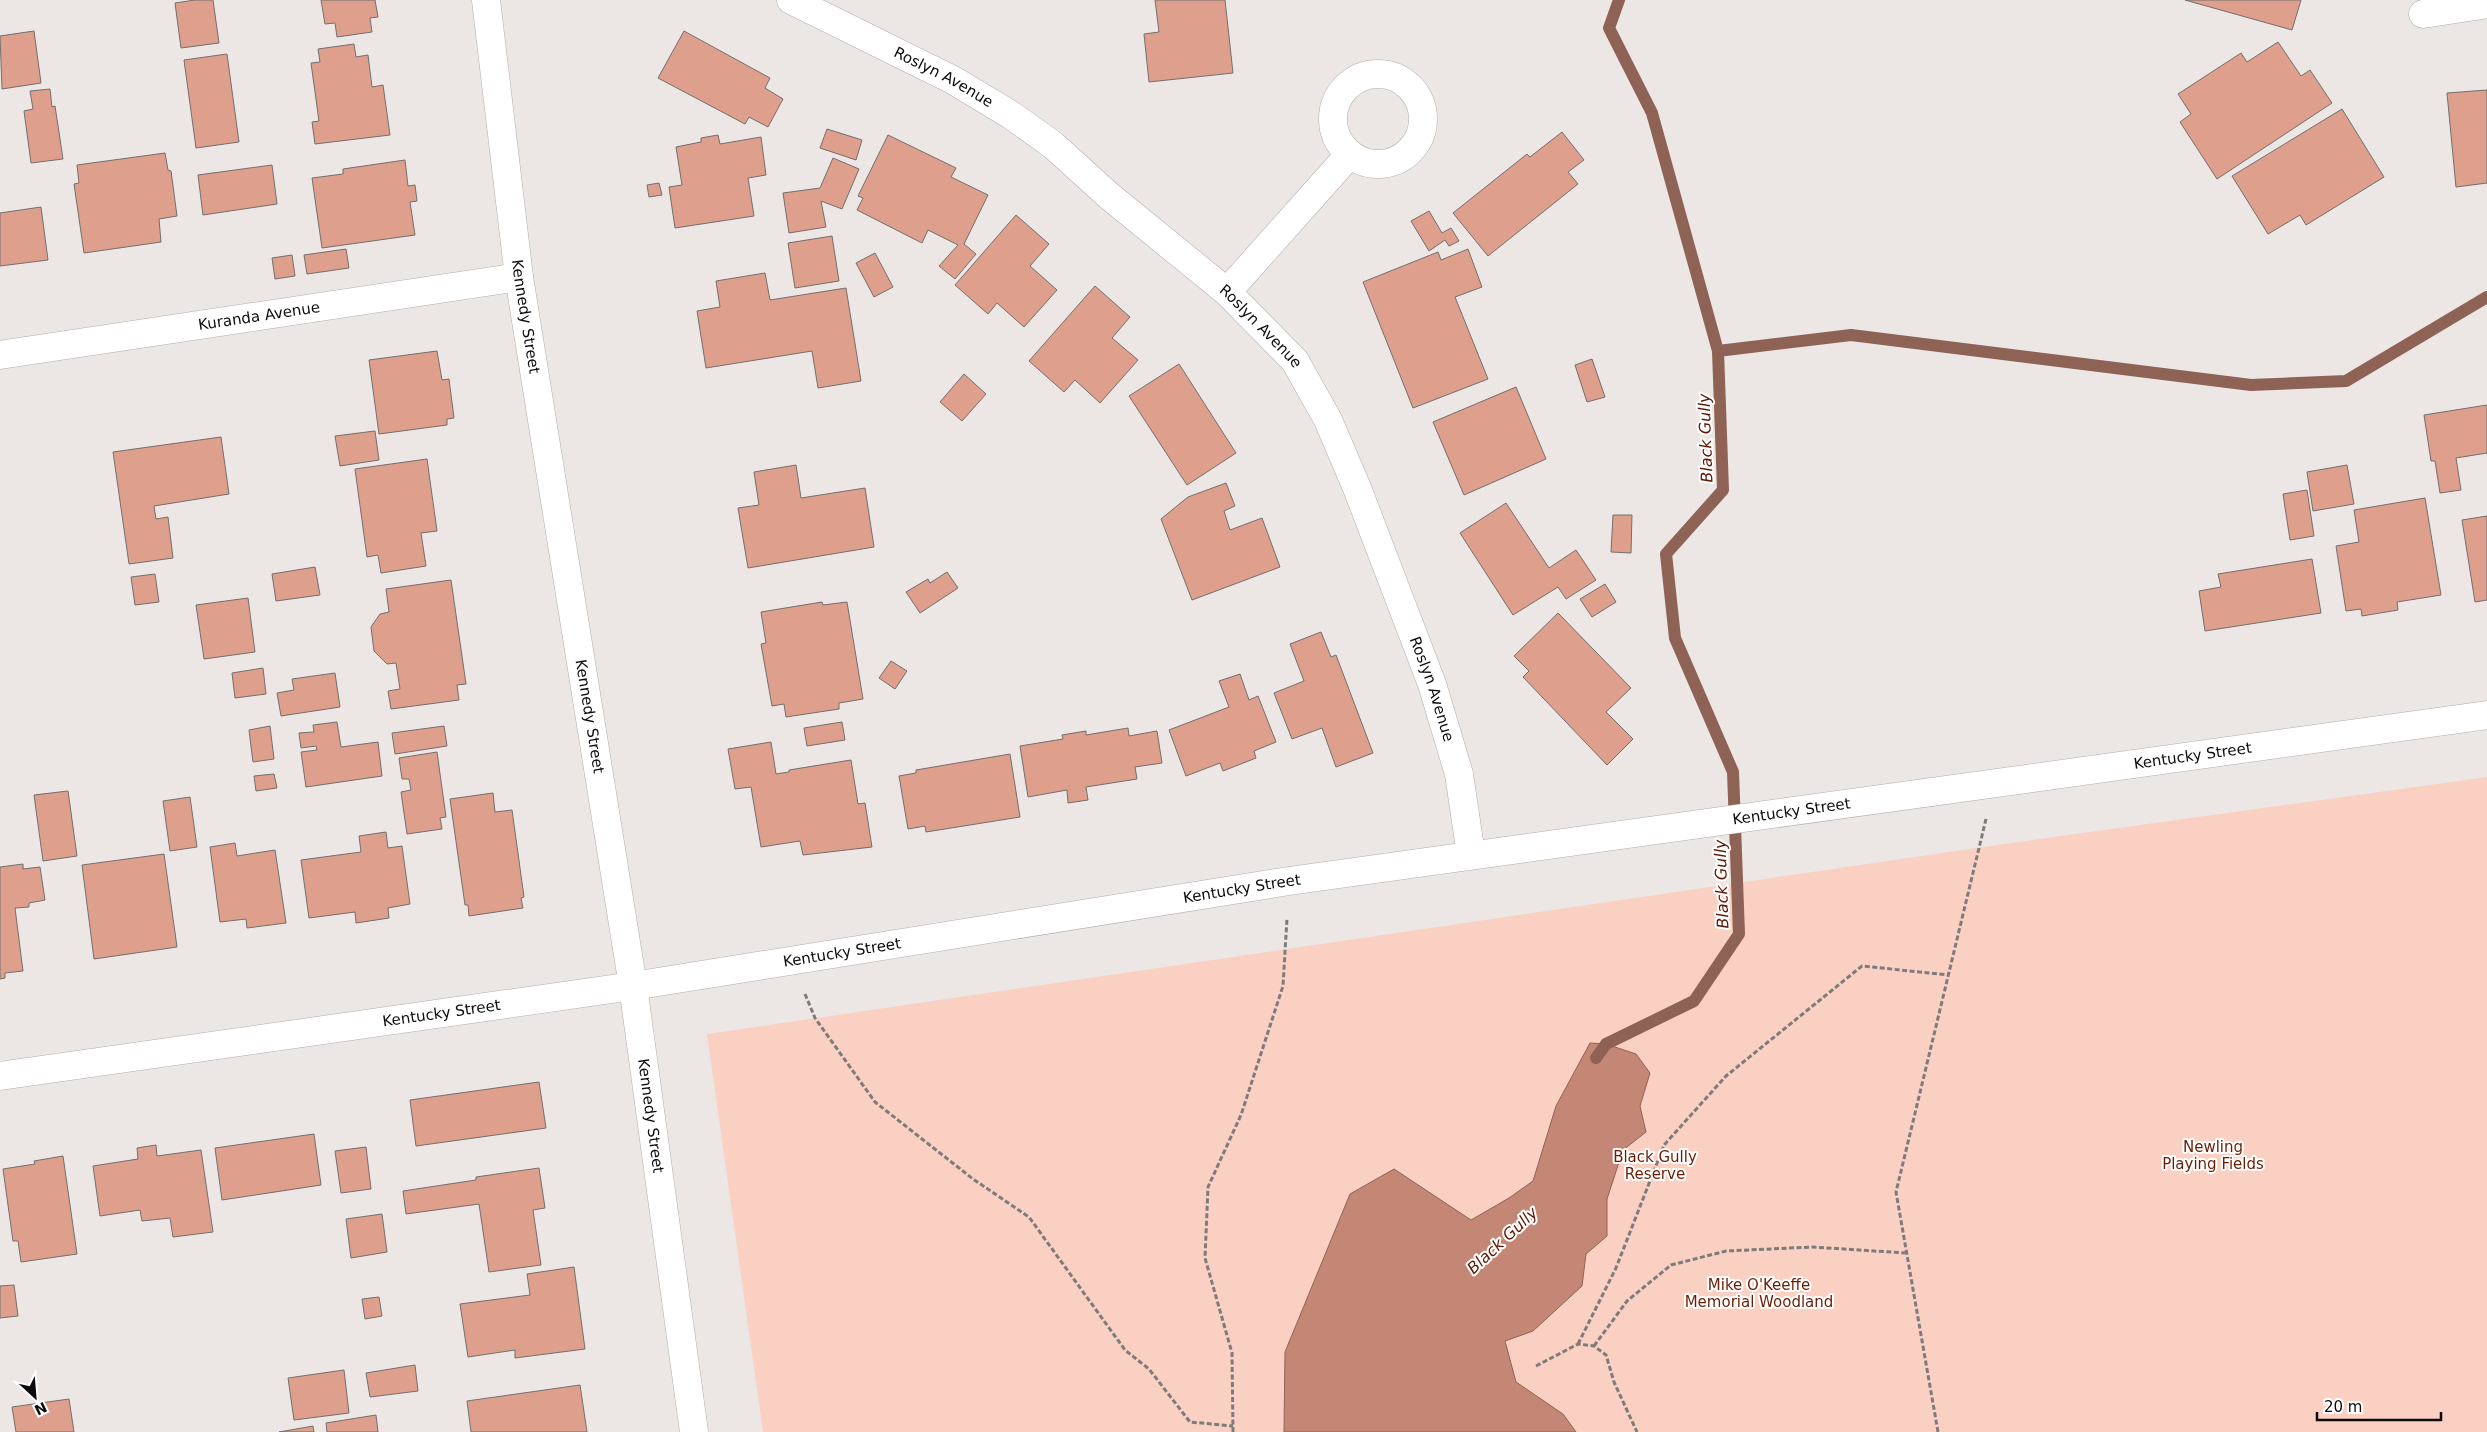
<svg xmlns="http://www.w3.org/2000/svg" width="2487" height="1432" font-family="'DejaVu Sans',sans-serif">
	<rect width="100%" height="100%" fill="#ece7e5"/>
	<!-- green -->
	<path fill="#fad0c3" d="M2487,777V1432H763L707,1034L2004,844Z"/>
	<!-- water -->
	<path fill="#c58775" stroke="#8e6255" d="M1590,1043L1606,1044L1636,1054L1650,1073L1640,1106L1646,1132L1623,1150L1607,1199V1236L1586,1254L1582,1286L1533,1331L1505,1341L1516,1382L1563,1414L1576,1432H1284L1285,1352L1350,1194L1394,1169L1471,1220L1509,1198L1533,1181L1556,1106Z"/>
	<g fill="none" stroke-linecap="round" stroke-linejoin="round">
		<!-- stream -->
		<path stroke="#8e6255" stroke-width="12" d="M1718,351L1851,335L2251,385L2346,381L2487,297
			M1596,1058L1606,1044L1694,1001L1739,934L1733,772L1675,638L1666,554L1723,490L1718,351L1652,113L1609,28L1619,0"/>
	</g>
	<!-- building -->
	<path fill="#df9f8d" stroke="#736e6d" d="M195,0H213L219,43L181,48L175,3Z
		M321,0H375L378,17L370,18L372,32L337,37L335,23L325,24Z
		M1155,0H1225L1233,73L1149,82L1144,34L1159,32Z
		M2185,0H2301L2292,30Z
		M34,31L41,83L2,89L0,36Z
		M684,31L770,78L765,88L783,99L768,127L749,117L745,124L658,78Z
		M2278,42L2301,76L2310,70L2332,103L2217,179L2180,122L2191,114L2178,94L2241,53L2247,62Z
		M354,44L356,57L368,55L372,87L383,85L390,135L315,144L312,122L319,121L311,63L320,62L318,49Z
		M227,54L239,142L196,148L184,60Z
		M50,89L52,107L55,106L63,159L31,163L24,111L33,109L30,91Z
		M2487,90V183L2456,187L2447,93Z
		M2342,109L2384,177L2306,225L2300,215L2268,234L2232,176Z
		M827,129L862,140L856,160L820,148Z
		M1562,132L1584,160L1568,172L1578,184L1488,256L1453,213L1527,154L1530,157Z
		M718,135L720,144L761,137L766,175L748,178L754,216L675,228L669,187L682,185L676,147L701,142V138Z
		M888,135L956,168L951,177L988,195L964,244L976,254L955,279L939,266L958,245L928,230L922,243L857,210L863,198L858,196Z
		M165,153L168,170L171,171L177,216L159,219L161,242L84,253L74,184L79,183L77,165Z
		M833,158L859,169L842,209L821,201L826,227L789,233L783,193L820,188Z
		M405,160L408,186L415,185L417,201L410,202L415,235L322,248L312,178L343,174V169Z
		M272,165L277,204L203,215L198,175Z
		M659,183L662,195L649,197L647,185Z
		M41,207L48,260L0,266V213Z
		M1429,211L1442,233L1451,228L1459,241L1449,246L1445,240L1429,251L1411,221Z
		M1016,215L1049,244L1030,266L1057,290L1024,327L997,303L988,314L955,285Z
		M832,236L839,281L795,288L788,243Z
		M346,249L349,268L307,274L304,255Z
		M1468,249L1482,287L1455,297L1488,379L1413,408L1363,282L1438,252L1441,260Z
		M875,253L893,287L874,297L856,263Z
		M292,255L295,276L275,279L272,258Z
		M765,273L770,300L846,288L861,381L818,388L812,351L706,368L697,311L720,307L716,281Z
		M1095,286L1130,317L1112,338L1138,360L1100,403L1075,380L1064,392L1029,361Z
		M437,351L442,380L449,379L454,418L447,419V425L379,434L369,360Z
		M1592,359L1605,397L1587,402L1575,365Z
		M1179,364L1236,453L1187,485L1129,396Z
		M964,374L986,394L962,421L940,402Z
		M1516,387L1546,459L1464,495L1433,422Z
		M2487,405V453L2456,458L2461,490L2440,493L2435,461H2431L2424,415Z
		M375,431L379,460L340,466L335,436Z
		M221,437L229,494L154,506L156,519L168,517L173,558L129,564L113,452Z
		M427,459L437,531L421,533L426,566L381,573L378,555L367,557L355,469Z
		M796,465L801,498L865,488L874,547L748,568L738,508L759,505L754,472Z
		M2347,465L2354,504L2313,511L2307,472Z
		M1226,483L1235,506L1224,511L1230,530L1262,518L1280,567L1192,600L1161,519L1188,497Z
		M2307,490L2314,536L2290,540L2283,494Z
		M2425,498L2441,595L2397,602L2398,610L2362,616L2361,609L2346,611L2336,546L2359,542L2354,510Z
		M1506,503L1549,568L1576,550L1596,580L1566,599L1558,587L1513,615L1460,533Z
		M1613,515H1632L1631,553L1611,552Z
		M2487,516V600L2475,602L2462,520Z
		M2312,559L2321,613L2205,631L2199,591L2221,587L2218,574Z
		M315,567L320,595L276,601L272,574Z
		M947,572L958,588L920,613L906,592L928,579L930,583Z
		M155,574L159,602L135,605L131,577Z
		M451,580L466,684L457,685L459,700L391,709L388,691L400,689L396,663L387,664L374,651L371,627L380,614L389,612L386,589Z
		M1605,584L1616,602L1592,617L1580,599Z
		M248,598L255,652L204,659L196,605Z
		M822,602L823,605L847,602L863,699L839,703V709L786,717L784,704L772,706L761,644L766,643L761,612Z
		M1558,613L1631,688L1606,712L1633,739L1607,765L1523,677L1529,671L1514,656Z
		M1321,632L1331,657L1336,655L1373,753L1336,767L1322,728L1292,739L1274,693L1304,681L1290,644Z
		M891,661L907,671L895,689L879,678Z
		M263,668L266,694L235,698L232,673Z
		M335,673L340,707L281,716L277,693L294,690L292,679Z
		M1240,674L1249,700L1258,696L1276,742L1254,751L1256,758L1223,771L1220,763L1186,776L1169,730L1229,707L1219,681Z
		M337,722L341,747L378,742L382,776L306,787L301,752L317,750L316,746L301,748L299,733L314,732L313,725Z
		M842,722L845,740L807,746L804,728Z
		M270,726L274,759L253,762L249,730Z
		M444,726L447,746L395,754L392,733Z
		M1128,728L1129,736L1157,731L1162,763L1135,767L1137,779L1086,787L1088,800L1068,803L1067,790L1028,797L1020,746L1063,739L1062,735L1086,731V735Z
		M771,742L776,774L789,772V770L851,760L858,804L865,803L872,847L803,855L800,841L761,847L751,787L735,789L728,749Z
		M437,752L446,817L440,818L442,829L407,834L401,792L411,790L409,779H402L399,758Z
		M1010,754L1020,817L926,832L925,826L908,829L899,776L916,773V770Z
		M274,774L277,788L256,791L254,776Z
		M68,791L77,856L43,861L34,795Z
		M493,793L495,812L512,810L524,897L521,898L523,908L469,916L468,905H465L450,799Z
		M190,797L197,847L170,851L163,801Z
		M386,832L388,848L402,846L410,904L388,908L389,918L356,923L355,912L309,918L301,860L361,852L359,836Z
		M235,843L237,856L275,850L286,923L247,928L246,919L220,922L210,847Z
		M164,854L177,947L94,959L82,865Z
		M23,864V869L40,867L45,900L29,903V907L15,908L23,971L5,973V978L0,979V867Z
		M539,1082L546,1128L416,1146L410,1100Z
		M314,1134L321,1185L222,1200L215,1148Z
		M156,1145L157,1156L201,1150L213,1232L173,1237L170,1218L142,1221L140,1210L100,1216L93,1166L138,1159L137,1148Z
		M366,1147L371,1189L341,1193L335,1151Z
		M63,1156L77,1254L21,1262L18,1241H13L3,1169L35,1164L34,1161Z
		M539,1168L545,1208L533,1210L541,1265L489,1272L479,1204L406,1214L403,1191L476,1180V1177Z
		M382,1214L387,1252L351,1258L346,1219Z
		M574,1267L585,1349L515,1358V1350L468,1357L460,1304L530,1295L527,1274Z
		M14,1285L18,1316L0,1318V1286Z
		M379,1297L382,1316L365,1319L362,1299Z
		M415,1365L418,1391L370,1397L366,1373Z
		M344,1370L349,1413L294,1420L288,1378Z
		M580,1385L587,1432H471L467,1401Z
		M69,1399L74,1432H16L12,1407Z
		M376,1415L378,1432H327L326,1423Z
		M313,1426L314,1432H279Z"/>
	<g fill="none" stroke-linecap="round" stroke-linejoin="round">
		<!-- street casing -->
		<g stroke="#b2adab" stroke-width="29">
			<g id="street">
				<path id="s1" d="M791,0L953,80L1011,115L1053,145L1108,195L1227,292L1295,361L1328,420L1357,488L1432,684L1459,774L1471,855"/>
				<path d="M2423,14L2487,4"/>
				<circle cx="1378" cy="119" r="45"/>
				<path d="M1227,292L1350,154"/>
				<path id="s2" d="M0,355L519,277"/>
				<path id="s3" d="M633,986L694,1432"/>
			</g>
		</g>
		<!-- secondary casing -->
		<g stroke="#b2adab" stroke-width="29">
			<g id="secondary">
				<path id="s4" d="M486,0L519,277L633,986"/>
				<path id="s5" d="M0,1076L633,986L1289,881L2487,715"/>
			</g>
		</g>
		<!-- path -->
		<path stroke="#7e7b7a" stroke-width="3" stroke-dasharray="5 2.5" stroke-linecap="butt" d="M805,994L815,1018L875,1102L973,1179L1029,1217L1125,1350L1149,1369L1190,1422L1233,1426
			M1578,1344L1616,1268L1664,1145L1726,1076L1862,966L1949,975
			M1594,1346L1627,1301L1671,1265L1726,1251L1813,1247L1905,1253
			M1536,1366L1578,1344L1594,1346L1606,1355L1614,1382L1637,1432
			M1233,1432L1232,1353L1205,1258L1208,1187L1241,1115L1283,986L1287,918
			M1938,1432L1896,1192L1986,819"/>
		<!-- street -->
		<use href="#street" stroke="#fff" stroke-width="28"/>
		<!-- secondary -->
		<use href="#secondary" stroke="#fff" stroke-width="28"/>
	</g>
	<g text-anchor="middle" stroke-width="4" stroke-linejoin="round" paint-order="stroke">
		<!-- street labels -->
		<g font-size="15" fill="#0d0b0b" stroke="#fff">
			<text dy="5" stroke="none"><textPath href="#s1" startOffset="171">Roslyn Avenue</textPath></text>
			<text dy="5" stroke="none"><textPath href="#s2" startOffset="262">Kuranda Avenue</textPath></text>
			<text dy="5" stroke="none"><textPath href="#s4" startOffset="319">Kennedy Street</textPath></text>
			<text dy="5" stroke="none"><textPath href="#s1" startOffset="576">Roslyn Avenue</textPath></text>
			<text dy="5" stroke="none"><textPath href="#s1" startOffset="981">Roslyn Avenue</textPath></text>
			<text dy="5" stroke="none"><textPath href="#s4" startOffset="724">Kennedy Street</textPath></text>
			<text dy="5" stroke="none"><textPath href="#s5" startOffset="2216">Kentucky Street</textPath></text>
			<text dy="5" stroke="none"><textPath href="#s5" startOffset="1811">Kentucky Street</textPath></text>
			<text dy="5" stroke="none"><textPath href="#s5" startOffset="1256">Kentucky Street</textPath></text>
			<text dy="5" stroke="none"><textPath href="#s5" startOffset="851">Kentucky Street</textPath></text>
			<text dy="5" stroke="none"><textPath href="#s5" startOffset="446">Kentucky Street</textPath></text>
			<text dy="5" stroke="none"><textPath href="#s3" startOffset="131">Kennedy Street</textPath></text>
		</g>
		<!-- park labels -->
		<g font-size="15" fill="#681d05" stroke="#fff">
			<text x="2213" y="1152">Newling<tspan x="2213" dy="17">Playing Fields</tspan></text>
			<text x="1655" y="1162">Black Gully<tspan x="1655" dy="17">Reserve</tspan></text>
			<text x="1759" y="1290">Mike O'Keeffe<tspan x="1759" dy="17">Memorial Woodland</tspan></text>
		</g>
		<!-- water labels -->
		<g font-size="16" font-style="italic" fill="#5f1500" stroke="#fff">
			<text transform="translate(1705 438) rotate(-92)" y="6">Black Gully</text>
			<text transform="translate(1721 884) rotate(-92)" y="6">Black Gully</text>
			<text transform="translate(1502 1240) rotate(-43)" y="6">Black Gully</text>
		</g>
	</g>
	<!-- north arrow -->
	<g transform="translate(35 1397) rotate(154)" stroke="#ffffff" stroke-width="4" paint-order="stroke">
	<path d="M0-4L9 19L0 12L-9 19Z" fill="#0d0b0b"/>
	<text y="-8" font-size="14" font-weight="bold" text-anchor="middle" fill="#0d0b0b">N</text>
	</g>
	<!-- scale -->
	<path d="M2317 1412v8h124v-8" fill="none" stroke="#0d0b0b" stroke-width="2.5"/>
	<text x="2324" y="1412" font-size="15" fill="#0d0b0b" stroke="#ffffff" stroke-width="4" paint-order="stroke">20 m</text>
</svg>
